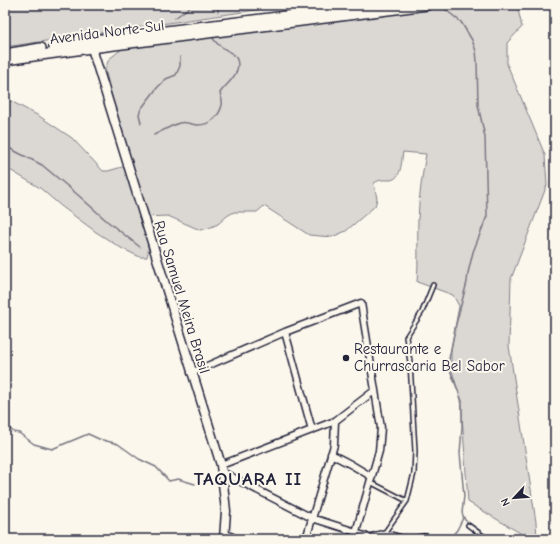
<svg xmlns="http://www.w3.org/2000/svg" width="560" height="544" font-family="'Comic Neue',sans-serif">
	<rect width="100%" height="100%" fill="#fbf7ec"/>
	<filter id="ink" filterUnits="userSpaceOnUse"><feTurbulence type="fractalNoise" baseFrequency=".025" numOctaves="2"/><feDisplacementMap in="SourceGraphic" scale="8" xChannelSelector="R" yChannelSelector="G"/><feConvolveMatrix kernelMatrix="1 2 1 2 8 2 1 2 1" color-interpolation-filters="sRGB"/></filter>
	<g filter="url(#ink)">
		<!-- green -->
		<path fill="#dbd8d3" stroke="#7e7d87" d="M5,5H290L5,47Z
			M454,5H517L522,27L507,43V64L545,155L547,185L511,279L509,346L536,522L537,539H530L468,502L461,400L451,368V349L459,306L453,295L417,282C419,261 417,240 418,219C419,197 422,175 426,154L403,152C401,162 402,179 390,180C382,180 381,179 374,183L377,199L375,206L346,231L332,237L309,235L264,206L257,212H234L227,216L218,224L209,228L200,230L168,216L144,217C144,230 151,245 147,257H140L121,248L96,232L61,206L40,188L5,167V98L39,116L72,138L103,171H108L129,165L105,69L109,59L123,48Z"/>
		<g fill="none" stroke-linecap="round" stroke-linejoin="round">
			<!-- stream -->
			<path stroke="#787681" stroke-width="1.5" d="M446,10L461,22L472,40L476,51L477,61L478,105L485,137L487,216L473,252L468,273L467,282L456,324L449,359L450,370L462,401V428L460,453L464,496L462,513L465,520L492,539
				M218,12V5
				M175,18L191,6L198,5
				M141,123L139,114L141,109L157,88L166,79L176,75L180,66V57
				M154,135C162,131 171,126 179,123C185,121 192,125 198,125C210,125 219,117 222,105C223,101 221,97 220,93C225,85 234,80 237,70C243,50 219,52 213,38
				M5,146L42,165L78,195L107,221L140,247
				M5,420L11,430L14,432L19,433L34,444L52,449L88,434L99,439L118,444L139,459L156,467L169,481L178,479L195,484
				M363,538L375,539
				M450,538L457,530L463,518"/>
			<!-- service casing -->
			<g stroke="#22223b" stroke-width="6">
				<path id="service" d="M370,482L407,501
					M468,525L487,539
					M353,539L356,532L370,536L384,532L401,537L413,538L424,536L438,539
					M380,539L407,501L414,473L415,451L410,362L406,337L422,312L433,285"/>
			</g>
			<!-- minor casing -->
			<g stroke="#22223b" stroke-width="9">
				<path id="minor" d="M285,332L312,430
					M191,373L285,332L361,303L381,428L379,451L356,532L312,518L222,472
					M331,454L352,465L372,477
					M221,465L335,421L374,391
					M224,533L237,539
					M306,539L334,445L335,421"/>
			</g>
			<!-- tertiary casing -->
			<g stroke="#22223b" stroke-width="11">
				<path id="tertiary" d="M90,42L221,465L226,511L224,539"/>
			</g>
			<!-- secondary casing -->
			<g stroke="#22223b" stroke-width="12">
				<path id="secondary" d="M54,47L78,42L374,5
					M5,54L41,48
					M5,60L91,48L427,5"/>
			</g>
			<!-- service -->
			<use href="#service" stroke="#fbf7ec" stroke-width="3"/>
			<!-- minor -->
			<use href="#minor" stroke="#fbf7ec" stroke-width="6"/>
			<!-- tertiary -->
			<use href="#tertiary" stroke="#fbf7ec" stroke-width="8"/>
			<!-- secondary -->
			<use href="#secondary" stroke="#fbf7ec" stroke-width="9"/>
		</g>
	</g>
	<!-- markers -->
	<circle fill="#22223b" stroke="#fbf7ec" stroke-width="1.5" cx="346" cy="358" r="4"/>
	<g text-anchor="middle" stroke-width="4" stroke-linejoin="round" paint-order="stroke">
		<!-- street labels -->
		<g font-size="15" fill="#22223b" stroke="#fbf7ec">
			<text transform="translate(107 32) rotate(-7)" y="5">Avenida Norte-Sul</text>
			<text transform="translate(182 297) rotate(73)" y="5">Rua Samuel Meira Brasil</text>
		</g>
		<!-- poi labels -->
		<g font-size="15" fill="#22223b" stroke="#fbf7ec" text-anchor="start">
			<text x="354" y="354">Restaurante e<tspan x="354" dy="17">Churrascaria Bel Sabor</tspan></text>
		</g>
		<!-- district labels -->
		<g font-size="19" font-weight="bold" letter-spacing="1" fill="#22223b" stroke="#fbf7ec">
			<text x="248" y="485">TAQUARA II</text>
		</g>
	</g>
	<!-- margin -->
	<rect width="560" height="544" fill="none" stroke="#fbf7ec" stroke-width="20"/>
	<rect x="10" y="10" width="540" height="524" fill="none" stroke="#22223b" stroke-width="1.5" filter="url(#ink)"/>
	<!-- north arrow -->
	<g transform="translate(514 498) rotate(244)" stroke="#fbf7ec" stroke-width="3" paint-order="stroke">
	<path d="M0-3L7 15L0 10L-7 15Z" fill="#22223b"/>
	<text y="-6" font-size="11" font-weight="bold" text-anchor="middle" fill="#22223b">N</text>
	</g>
</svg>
